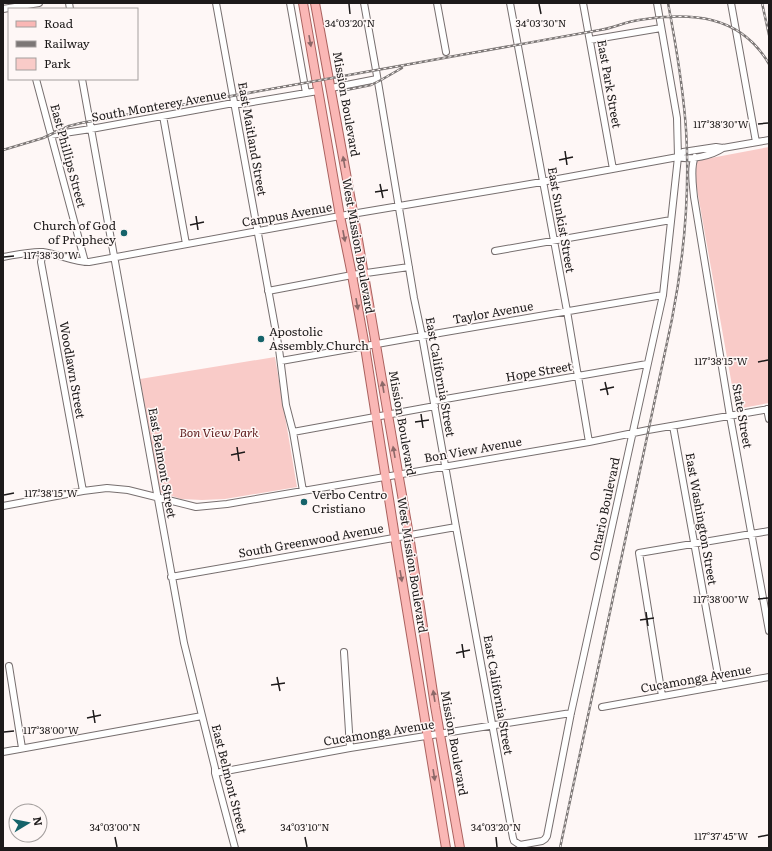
<svg xmlns="http://www.w3.org/2000/svg" width="772" height="851" font-family="Literata,serif">
	<rect width="100%" height="100%" fill="#fef7f6"/>
	<!-- green -->
	<path fill="#f9cbc8" d="M769,147V403L737,409L736,408L695,178V161Z
		M275,357L297,487L225,499L202,500L181,499L160,492L140,379Z"/>
	<g fill="none" stroke-linecap="round" stroke-linejoin="round">
		<!-- minor casing -->
		<g stroke="#776f6f" stroke-width="8">
			<path id="minor" d="M69,3L70,9
				M216,3L279,349L286,405L293,432L303,491
				M290,3L306,93
				M364,3L376,70L414,298L422,336L456,527L513,838L514,841L520,845L542,841L545,839L547,836L571,713L663,295L678,157L677,118L657,3
				M437,3L446,52
				M510,3L567,311L589,442
				M583,3L613,169
				M731,3L756,142
				M3,9L39,3
				M590,40L661,28
				M36,79L85,262
				M82,79L184,643L215,768V773L235,848
				M331,88L377,79
				M163,116L186,244
				M51,135L91,129L228,104H241L318,91
				M678,157L683,152L716,147L723,148L769,140
				M695,157C690,167 693,186 694,197L730,416L769,631
				M495,251L671,220
				M43,252L41,262L83,491
				M3,257C15,255 31,251 43,252C59,254 73,262 89,262L340,216L536,183L678,157C690,161 713,155 723,148
				M268,291L352,275L409,267
				M281,361L422,336L663,295
				M434,401L647,364
				M767,409L769,419
				M673,426L720,686
				M293,432L435,406
				M3,506L83,491L107,488L128,490L196,507L227,504L589,442L648,430L769,409
				M171,577L456,527
				M344,652L350,748
				M9,666L22,748
				M662,696L639,553L769,531
				M602,707L769,677
				M3,752L202,716
				M215,773L350,748L571,713"/>
		</g>
		<!-- major casing -->
		<g stroke="#aa615e" stroke-width="10">
			<path id="major" d="M303,3L340,216L352,275L365,347L395,537L446,848
				M315,3L357,234L388,415L409,535L435,706L460,848"/>
		</g>
		<!-- minor -->
		<use href="#minor" stroke="#fff" stroke-width="6"/>
		<!-- major -->
		<use href="#major" stroke="#fab7b5" stroke-width="8"/>
		<!-- rail casing -->
		<g stroke="#7c7776" stroke-width="2.5">
			<path id="rail" d="M762,3L769,35
				M341,91L371,85L381,80L402,68
				M3,150L43,138L69,126L81,123L600,30C613,28 625,22 639,20C690,12 740,14 769,64
				M560,848L672,319C684,257 690,193 686,129C683,87 676,45 668,3"/>
		</g>
		<!-- rail -->
		<use href="#rail" stroke="#fef7f6" stroke-width="1" stroke-dasharray="3" stroke-linecap="butt"/>
	</g>
	<!-- one-way arrows -->
	<defs><path id="oneway-solid" d="M-6-.8H1V-3.2L6.5 0L1 3.2V.8H-6Z"/></defs>
	<g fill="#8c6868">
		<use href="#oneway-solid" transform="translate(310 41) rotate(80)"/>
		<use href="#oneway-solid" transform="translate(344 162) rotate(-100)"/>
		<use href="#oneway-solid" transform="translate(344 236) rotate(79)"/>
		<use href="#oneway-solid" transform="translate(357 304) rotate(80)"/>
		<use href="#oneway-solid" transform="translate(383 387) rotate(-99)"/>
		<use href="#oneway-solid" transform="translate(394 452) rotate(-100)"/>
		<use href="#oneway-solid" transform="translate(401 576) rotate(80)"/>
		<use href="#oneway-solid" transform="translate(434 696) rotate(-99)"/>
		<use href="#oneway-solid" transform="translate(434 775) rotate(81)"/>
	</g>
	<!-- ticks -->
	<path fill="none" stroke="#1d1a1a" stroke-width="1.5" d="M349,4L350,14M539,4L541,14M758,124L768,123M565,151L567,165M559,160L573,157M380,184L383,198M375,192L388,190M196,216L198,230M190,225L204,222M4,257L14,256M758,362L768,360M605,382L608,395M600,390L614,387M421,414L423,428M415,422L429,420M237,447L239,461M231,455L245,452M4,495L14,493M758,599L768,598M646,612L648,626M640,620L654,618M462,644L464,658M456,653L470,650M277,677L280,691M271,685L285,683M93,710L95,723M87,718L101,715M4,732L14,731M115,837L117,847M305,837L307,847M496,837L497,847M758,837L768,835"/>
	<!-- markers -->
	<g fill="#15636a" stroke="#fef7f6" stroke-width="1.5">
		<circle cx="124" cy="233" r="4"/>
		<circle cx="261" cy="339" r="4"/>
		<circle cx="304" cy="502" r="4"/>
	</g>
	<g text-anchor="middle" stroke-width="3" stroke-linejoin="round" paint-order="stroke">
		<!-- street labels -->
		<g font-size="12" fill="#1d1a1a" stroke="#fef7f6">
			<text transform="translate(609 84) rotate(80)" y="4">East Park Street</text>
			<text transform="translate(346 104) rotate(80)" y="4">Mission Boulevard</text>
			<text transform="translate(159 106) rotate(-10)" y="4">South Monterey Avenue</text>
			<text transform="translate(252 139) rotate(80)" y="4">East Maitland Street</text>
			<text transform="translate(68 156) rotate(75)" y="4">East Phillips Street</text>
			<text transform="translate(287 215) rotate(-10)" y="4">Campus Avenue</text>
			<text transform="translate(561 220) rotate(80)" y="4">East Sunkist Street</text>
			<text transform="translate(358 246) rotate(80)" y="4">West Mission Boulevard</text>
			<text transform="translate(493 313) rotate(-10)" y="4">Taylor Avenue</text>
			<text transform="translate(72 370) rotate(80)" y="4">Woodlawn Street</text>
			<text transform="translate(539 372) rotate(-10)" y="4">Hope Street</text>
			<text transform="translate(440 377) rotate(80)" y="4">East California Street</text>
			<text transform="translate(742 416) rotate(80)" y="4">State Street</text>
			<text transform="translate(402 423) rotate(80)" y="4">Mission Boulevard</text>
			<text transform="translate(473 450) rotate(-10)" y="4">Bon View Avenue</text>
			<text transform="translate(162 463) rotate(80)" y="4">East Belmont Street</text>
			<text transform="translate(605 509) rotate(-78)" y="4">Ontario Boulevard</text>
			<text transform="translate(701 519) rotate(80)" y="4">East Washington Street</text>
			<text transform="translate(311 541) rotate(-10)" y="4">South Greenwood Avenue</text>
			<text transform="translate(412 565) rotate(81)" y="4">West Mission Boulevard</text>
			<text transform="translate(696 679) rotate(-10)" y="4">Cucamonga Avenue</text>
			<text transform="translate(498 695) rotate(80)" y="4">East California Street</text>
			<text transform="translate(379 733) rotate(-9)" y="4">Cucamonga Avenue</text>
			<text transform="translate(454 743) rotate(80)" y="4">Mission Boulevard</text>
			<text transform="translate(229 779) rotate(76)" y="4">East Belmont Street</text>
		</g>
		<!-- poi labels -->
		<g font-size="12" fill="#1d1a1a" stroke="#fef7f6" text-anchor="start">
			<text x="116" y="230" text-anchor="end">Church of God<tspan x="116" dy="14">of Prophecy</tspan></text>
			<text x="269" y="336">Apostolic<tspan x="269" dy="14">Assembly Church</tspan></text>
			<text x="312" y="499">Verbo Centro<tspan x="312" dy="14">Cristiano</tspan></text>
		</g>
		<!-- park labels -->
		<g font-size="12" font-style="italic" fill="#601e1e" stroke="#fef7f6">
			<text x="219" y="437">Bon View Park</text>
		</g>
	</g>
	<g font-size="10" text-anchor="middle" fill="#1d1a1a" stroke="#fef7f6" stroke-width="3" stroke-linejoin="round" paint-order="stroke">
		<text x="350" y="27">34°03'20"N</text>
		<text x="541" y="27">34°03'30"N</text>
		<text x="721" y="128">117°38'30"W</text>
		<text x="51" y="259">117°38'30"W</text>
		<text x="721" y="365">117°38'15"W</text>
		<text x="51" y="497">117°38'15"W</text>
		<text x="721" y="603">117°38'00"W</text>
		<text x="51" y="734">117°38'00"W</text>
		<text x="115" y="831">34°03'00"N</text>
		<text x="305" y="831">34°03'10"N</text>
		<text x="496" y="831">34°03'20"N</text>
		<text x="721" y="840">117°37'45"W</text>
	</g>
	<!-- border -->
	<rect width="772" height="851" fill="none" stroke="#1d1a1a" stroke-width="8"/>
	<!-- legend -->
	<rect x="8" y="8" width="130" height="72" fill="#fef7f6" stroke="#a49f9e"/>
	<rect x="16" y="21" width="20" height="6" fill="#fab7b5" stroke="#a49f9e"/>
	<text x="44" y="28" font-size="12" fill="#1d1a1a">Road</text>
	<rect x="16" y="41" width="20" height="6" fill="#7c7776" stroke="#a49f9e"/>
	<text x="44" y="48" font-size="12" fill="#1d1a1a">Railway</text>
	<rect x="16" y="58" width="20" height="12" fill="#f9cbc8" stroke="#a49f9e"/>
	<text x="44" y="68" font-size="12" fill="#1d1a1a">Park</text>
	<!-- north arrow -->
	<g transform="translate(28 823) rotate(80)"><circle r="19" fill="#fef7f6" stroke="#a49f9e"/>
	<path d="M0-3L7 15L0 10L-7 15Z" fill="#15636a"/>
	<text y="-6" font-size="11" font-weight="bold" text-anchor="middle" fill="#1d1a1a">N</text>
	</g>
</svg>
